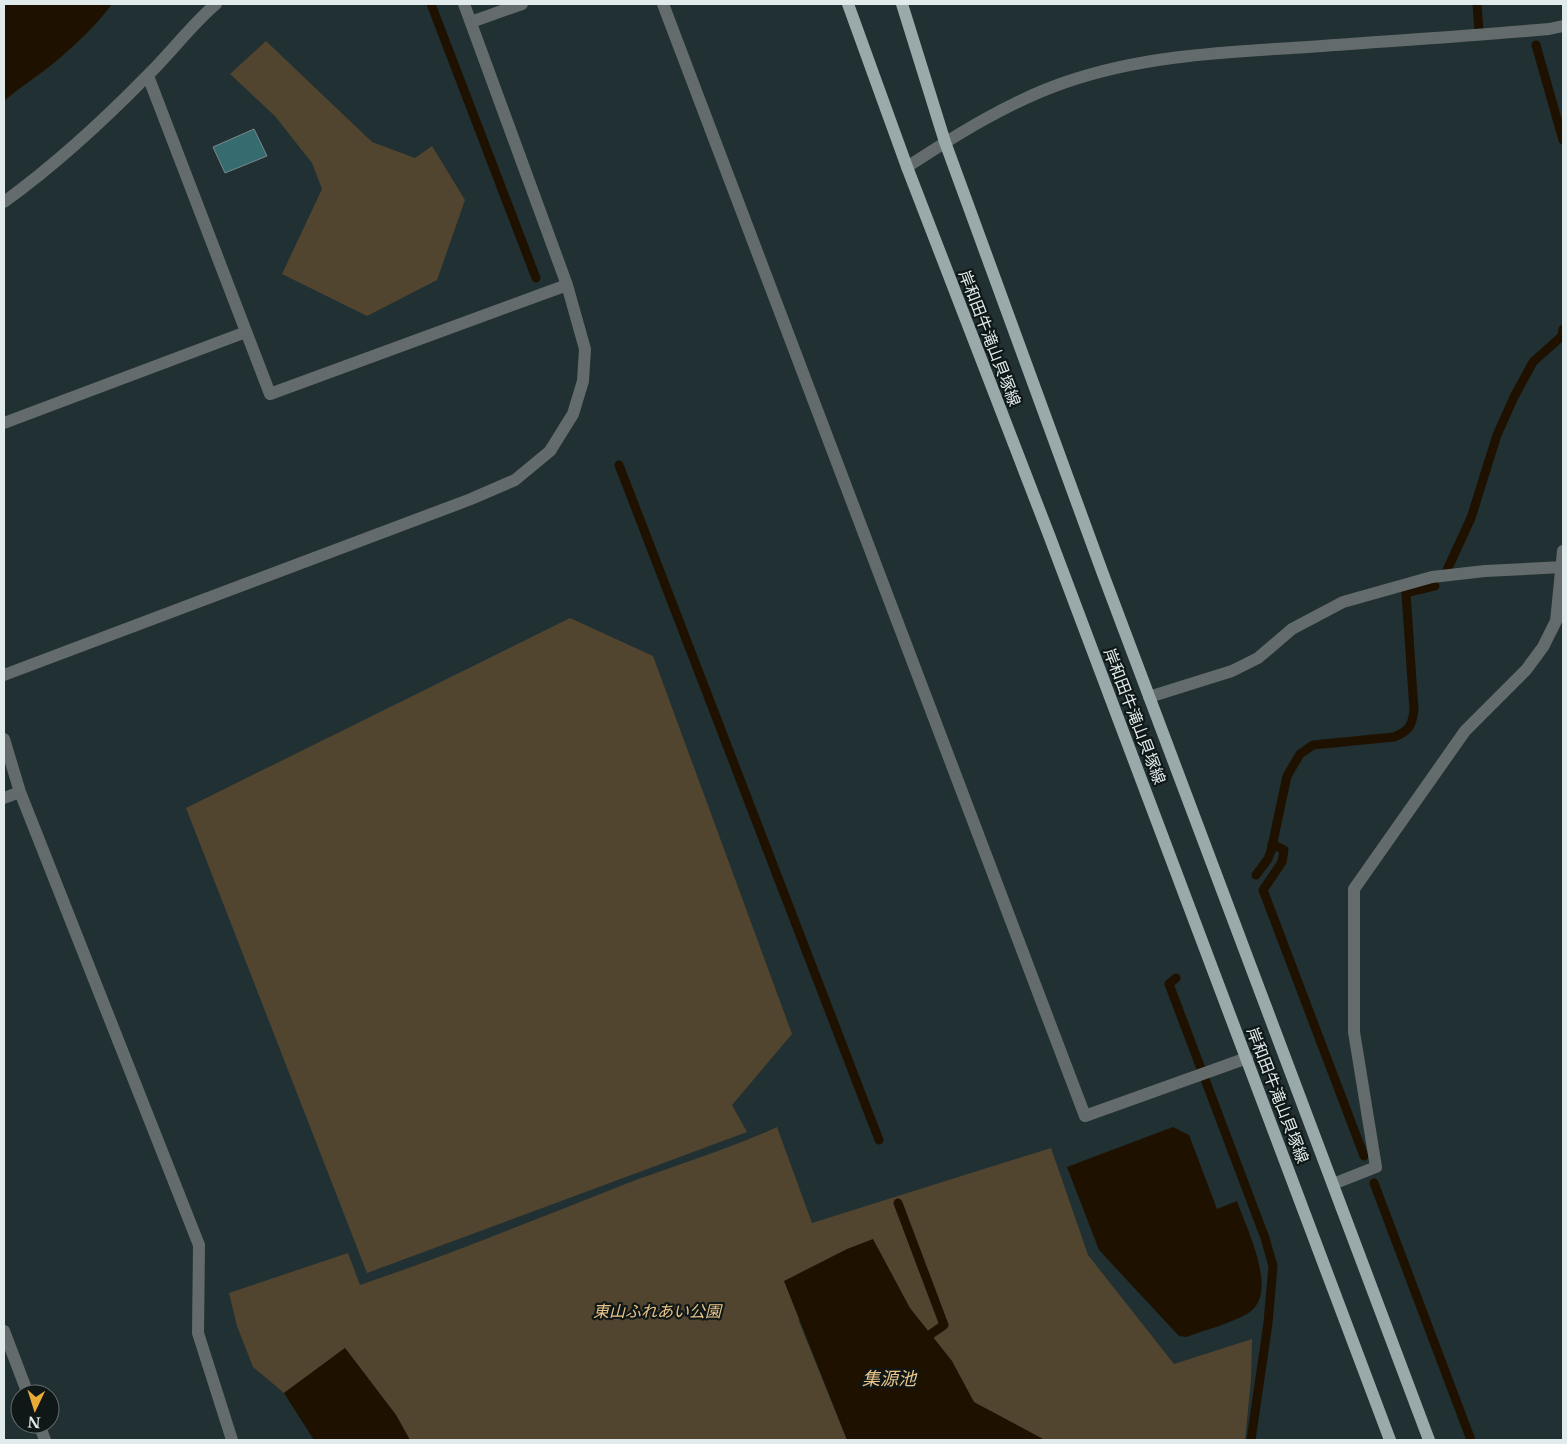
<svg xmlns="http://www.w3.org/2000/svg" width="1567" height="1444" font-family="'Libre Baskerville','Noto Sans JP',serif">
	<rect width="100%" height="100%" fill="#213032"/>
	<!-- green -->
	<path fill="#524530" d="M266,41L372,142L415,158L432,146L465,200L437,280L367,316L282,274L322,189L312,163L275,116L230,74Z
		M570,618L653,656L792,1034L732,1105L747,1132L367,1273L186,808Z
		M777,1127L812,1223L1051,1148L1088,1255L1174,1364L1252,1339L1251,1380L1245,1440H938L798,1319L847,1440H410L396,1415L345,1348L284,1393L253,1367L237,1326L229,1293L348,1253L360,1285C449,1255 536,1219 623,1185C675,1165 727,1150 777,1127Z"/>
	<!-- water -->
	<path fill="#1f1100" d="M4,4H112C96,26 75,45 54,63C38,76 20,87 4,101Z
		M1173,1127L1189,1135L1217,1209L1237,1201C1246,1228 1281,1295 1247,1314C1229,1324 1205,1330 1186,1337L1179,1336L1099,1250L1067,1167Z
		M873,1239L910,1308L952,1361L974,1402L1045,1440H847L784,1281L847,1249Z
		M345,1348L396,1415L410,1440H314L284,1393Z"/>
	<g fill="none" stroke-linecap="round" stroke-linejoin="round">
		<!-- stream -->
		<path stroke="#1f1100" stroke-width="9" d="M431,4L536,278
			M1477,4L1479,31
			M1536,45L1563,140
			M619,465L879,1140
			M1447,570L1471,518L1497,435L1514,397L1533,362L1562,336L1563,329
			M1272,844L1284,850L1282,862L1263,890L1364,1156
			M1256,875L1268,859L1271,851L1287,776L1300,754L1313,745L1394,737C1409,731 1412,726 1414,710L1406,593L1435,586
			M1176,978L1169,984L1265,1238L1273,1266L1268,1323L1251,1440
			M1374,1183L1471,1440
			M898,1203L944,1325L931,1334"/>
	</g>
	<!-- building -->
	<path fill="#366b70" stroke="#798a8c" d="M254,129L267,156L225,173L213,147Z"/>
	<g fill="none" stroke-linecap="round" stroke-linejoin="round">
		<!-- minor -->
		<path stroke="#646b6c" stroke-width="12" d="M663,4L1085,1116L1247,1058
			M471,22L522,4
			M148,76L270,394L567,285
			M907,167C956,135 1010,101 1066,82C1144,55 1227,52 1308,47C1389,41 1469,36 1549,29L1563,26
			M4,202C55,165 103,121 147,76C171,53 191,25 216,4
			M4,423L246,332
			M4,675L471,499L515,480L550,451L573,414L583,381L585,349L567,285L464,4
			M1149,697L1232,671L1258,658L1292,629L1343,602L1432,577L1485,571L1563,567
			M4,739L20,792L199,1245L198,1333L232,1440
			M4,798L20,792
			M1333,1184L1376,1167L1354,1032V889L1465,731L1526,670L1543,647L1556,621L1563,551
			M4,1331L28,1394
			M39,1424L45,1440"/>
		<!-- major -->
		<path stroke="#9aaaab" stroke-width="12" d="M848,4L907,167L1049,535L1390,1440
			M902,4L945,142L1103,574L1429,1440"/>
	</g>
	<g text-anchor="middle" stroke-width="4.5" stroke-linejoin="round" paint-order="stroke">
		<!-- street labels -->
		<g font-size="16" fill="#e1ebec" stroke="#101717">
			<text transform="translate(990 338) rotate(69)" y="6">岸和田牛滝山貝塚線</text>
			<text transform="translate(1135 716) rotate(69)" y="6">岸和田牛滝山貝塚線</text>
			<text transform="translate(1278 1095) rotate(69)" y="6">岸和田牛滝山貝塚線</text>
		</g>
		<!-- park labels -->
		<g font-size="16" font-style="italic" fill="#e9c489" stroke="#101717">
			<text x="657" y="1317">東山ふれあい公園</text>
		</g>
		<!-- water labels -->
		<g font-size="18" font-style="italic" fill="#eac48a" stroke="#101717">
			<text x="889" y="1385">集源池</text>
		</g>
	</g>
	<!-- border -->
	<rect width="1567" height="1444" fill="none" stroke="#e1ebec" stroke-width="10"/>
	<!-- north arrow -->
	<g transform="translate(35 1409) rotate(184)"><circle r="24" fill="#101717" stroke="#646c6c"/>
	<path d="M0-4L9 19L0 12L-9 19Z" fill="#e9ab38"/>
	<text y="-8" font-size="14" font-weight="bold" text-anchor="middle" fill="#e1ebec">N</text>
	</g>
</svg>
